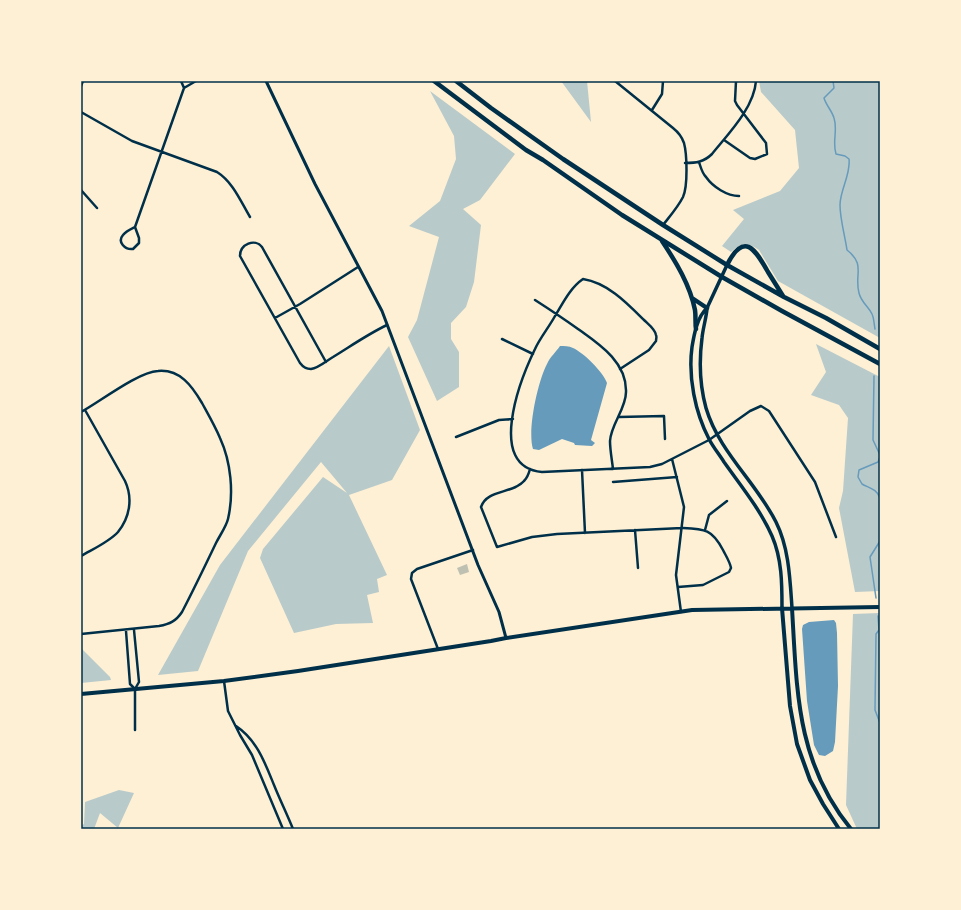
<svg xmlns="http://www.w3.org/2000/svg" width="961" height="910" font-family="'Golos Text',sans-serif">
	<rect width="100%" height="100%" fill="#fdf0d5"/>
	<!-- green -->
	<path fill="#b9caca" d="M561,81H587L591,122Z
		M759,81H880V338L778,281L759,250C747,242 741,243 731,252L722,246L744,219L733,210L780,191L799,168L795,130L761,92Z
		M430,91L515,154L480,200L463,209L481,225L474,282L466,307L451,323V339L459,352V387L437,401L408,337L417,320L439,237L409,226L440,201L456,159L454,136Z
		M816,344L880,377V591L855,592L839,508L843,491L848,418L839,405L811,395L826,372Z
		M389,346L420,430L392,480L349,495L387,575L377,579L379,592L367,595L373,623L336,624L294,633L260,558L263,549L323,477L347,493L321,462L248,551L198,671L158,675L220,565Z
		M880,613V829H857L846,805L853,614Z
		M81,648L110,677L111,680L81,683Z
		M119,790L134,793L118,828L100,813L94,829H81V826L84,824L85,802Z"/>
	<!-- water -->
	<path fill="#669bbc" d="M560,346C564,346 569,346 573,348C584,353 603,372 607,383L591,440L595,443L592,446L575,445L574,443L562,439L539,450L533,449C527,430 538,381 547,364C550,357 556,352 560,346Z
		M834,620L836,623L837,633L838,686L835,742L833,751L825,756L819,755L814,745L807,701L802,629L803,625L809,622Z"/>
	<g fill="none" stroke-linecap="round" stroke-linejoin="round">
		<!-- stream -->
		<path stroke="#669bbc" stroke-width="1.5" d="M833,81L834,88L824,98C826,105 832,111 834,118C838,130 832,142 836,154L845,156L849,159C851,174 840,190 840,205C840,219 845,236 847,250C866,265 854,274 859,293C861,302 868,306 872,314C874,318 874,324 875,329
			M874,376L873,440L880,455
			M880,457L878,462L859,470L858,477L862,484C869,488 877,489 880,498
			M876,598L870,557L880,541
			M878,616L879,630L876,634L875,710L880,723"/>
	</g>
	<!-- building -->
	<path fill="#bec0b2" d="M467,564L469,572L460,575L457,568Z"/>
	<g fill="none" stroke-linecap="round" stroke-linejoin="round">
		<!-- minor -->
		<path stroke="#003049" stroke-width="2.5" d="M181,81L184,88L196,81
			M615,81L673,128C678,132 682,137 684,143C687,154 688,186 683,197C678,207 670,216 663,225
			M81,86L83,81
			M652,110L662,94L663,81
			M81,112L132,141L217,172C233,182 241,202 250,217
			M724,140L750,158L755,159L767,154L766,143L737,105L735,101L736,81
			M699,162C701,168 702,173 706,177C713,187 727,196 739,196
			M685,163C696,163 704,162 712,154C728,134 754,108 756,81
			M81,190L97,208
			M135,227L184,88
			M135,227L139,238V243L133,249C125,250 117,242 123,235C126,231 131,229 135,227Z
			M535,300C549,309 564,319 578,329C599,344 627,362 626,392C626,409 611,424 610,441C610,450 612,460 613,469
			M275,318L300,304L358,267
			M502,339L533,354
			M326,362L262,247C255,238 240,244 240,256L300,363C303,367 306,369 311,369C319,368 326,361 333,357C351,346 368,334 387,325
			M620,369L649,350L656,341C656,339 657,337 656,335C655,329 648,324 644,320C627,303 608,283 583,279C570,288 563,303 555,316C549,327 540,338 535,349C520,380 486,467 542,472L650,467L662,464L709,440L750,411L761,406L769,411L815,482L836,537
			M81,412C101,401 138,372 158,371C180,369 192,386 202,403C208,414 215,426 220,438C231,462 234,493 228,519C226,527 220,535 216,543C205,566 194,589 182,612C176,621 170,624 159,626L81,634
			M619,417L664,416L665,439
			M456,437L499,420L513,419
			M672,459L684,507L676,575L681,612
			M530,469C529,473 527,478 524,481C513,494 487,489 481,507L497,547L532,537L557,534L682,528C705,529 712,529 723,550C726,556 730,562 731,568L729,572L703,585L678,587
			M582,470L585,533
			M613,482L677,477
			M635,530L638,568
			M705,530L709,515L727,501
			M81,556C93,549 109,542 118,532C130,517 133,498 125,481L85,410
			M134,630L139,682L135,689V730
			M126,631L130,684L135,689
			M438,649L411,579L412,573L417,569L473,550
			M224,681L228,711L240,735L252,755L283,829
			M236,726C257,740 265,763 274,785C280,800 287,814 293,829"/>
		<!-- tertiary -->
		<path stroke="#003049" stroke-width="3" d="M266,81L315,184L382,311L478,565L499,612L506,638"/>
		<!-- secondary -->
		<path stroke="#003049" stroke-width="3.5" d="M727,265L707,308C697,317 694,335 692,347C688,377 695,412 709,439C713,447 719,454 724,462C741,486 760,509 772,536C782,559 782,584 782,608
			M707,309C706,319 703,328 702,338C699,361 700,386 706,408C719,452 756,482 776,522C789,548 790,579 792,608"/>
		<!-- primary -->
		<path stroke="#003049" stroke-width="4" d="M782,608L790,706L797,744L810,780L823,804L839,829
			M792,608C797,690 796,762 851,829
			M81,694L224,681L298,671L491,641L506,638L692,610L880,607"/>
		<!-- trunk -->
		<path stroke="#003049" stroke-width="4.5" d="M434,81L526,150L543,160L622,215L722,277L782,311L880,364
			M456,81L491,108L563,159L663,225L727,265L784,297L826,318L880,349
			M662,241C676,262 690,285 695,310C696,317 695,323 696,329
			M727,265C744,231 755,249 768,272C773,280 778,288 783,296
			M692,298L707,308"/>
	</g>
	<!-- border -->
	<rect width="961" height="910" fill="none" stroke="#fdf0d5" stroke-width="164"/>
	<rect x="82" y="82" width="797" height="746" fill="none" stroke="#003049" stroke-width="1.5"/>
</svg>
